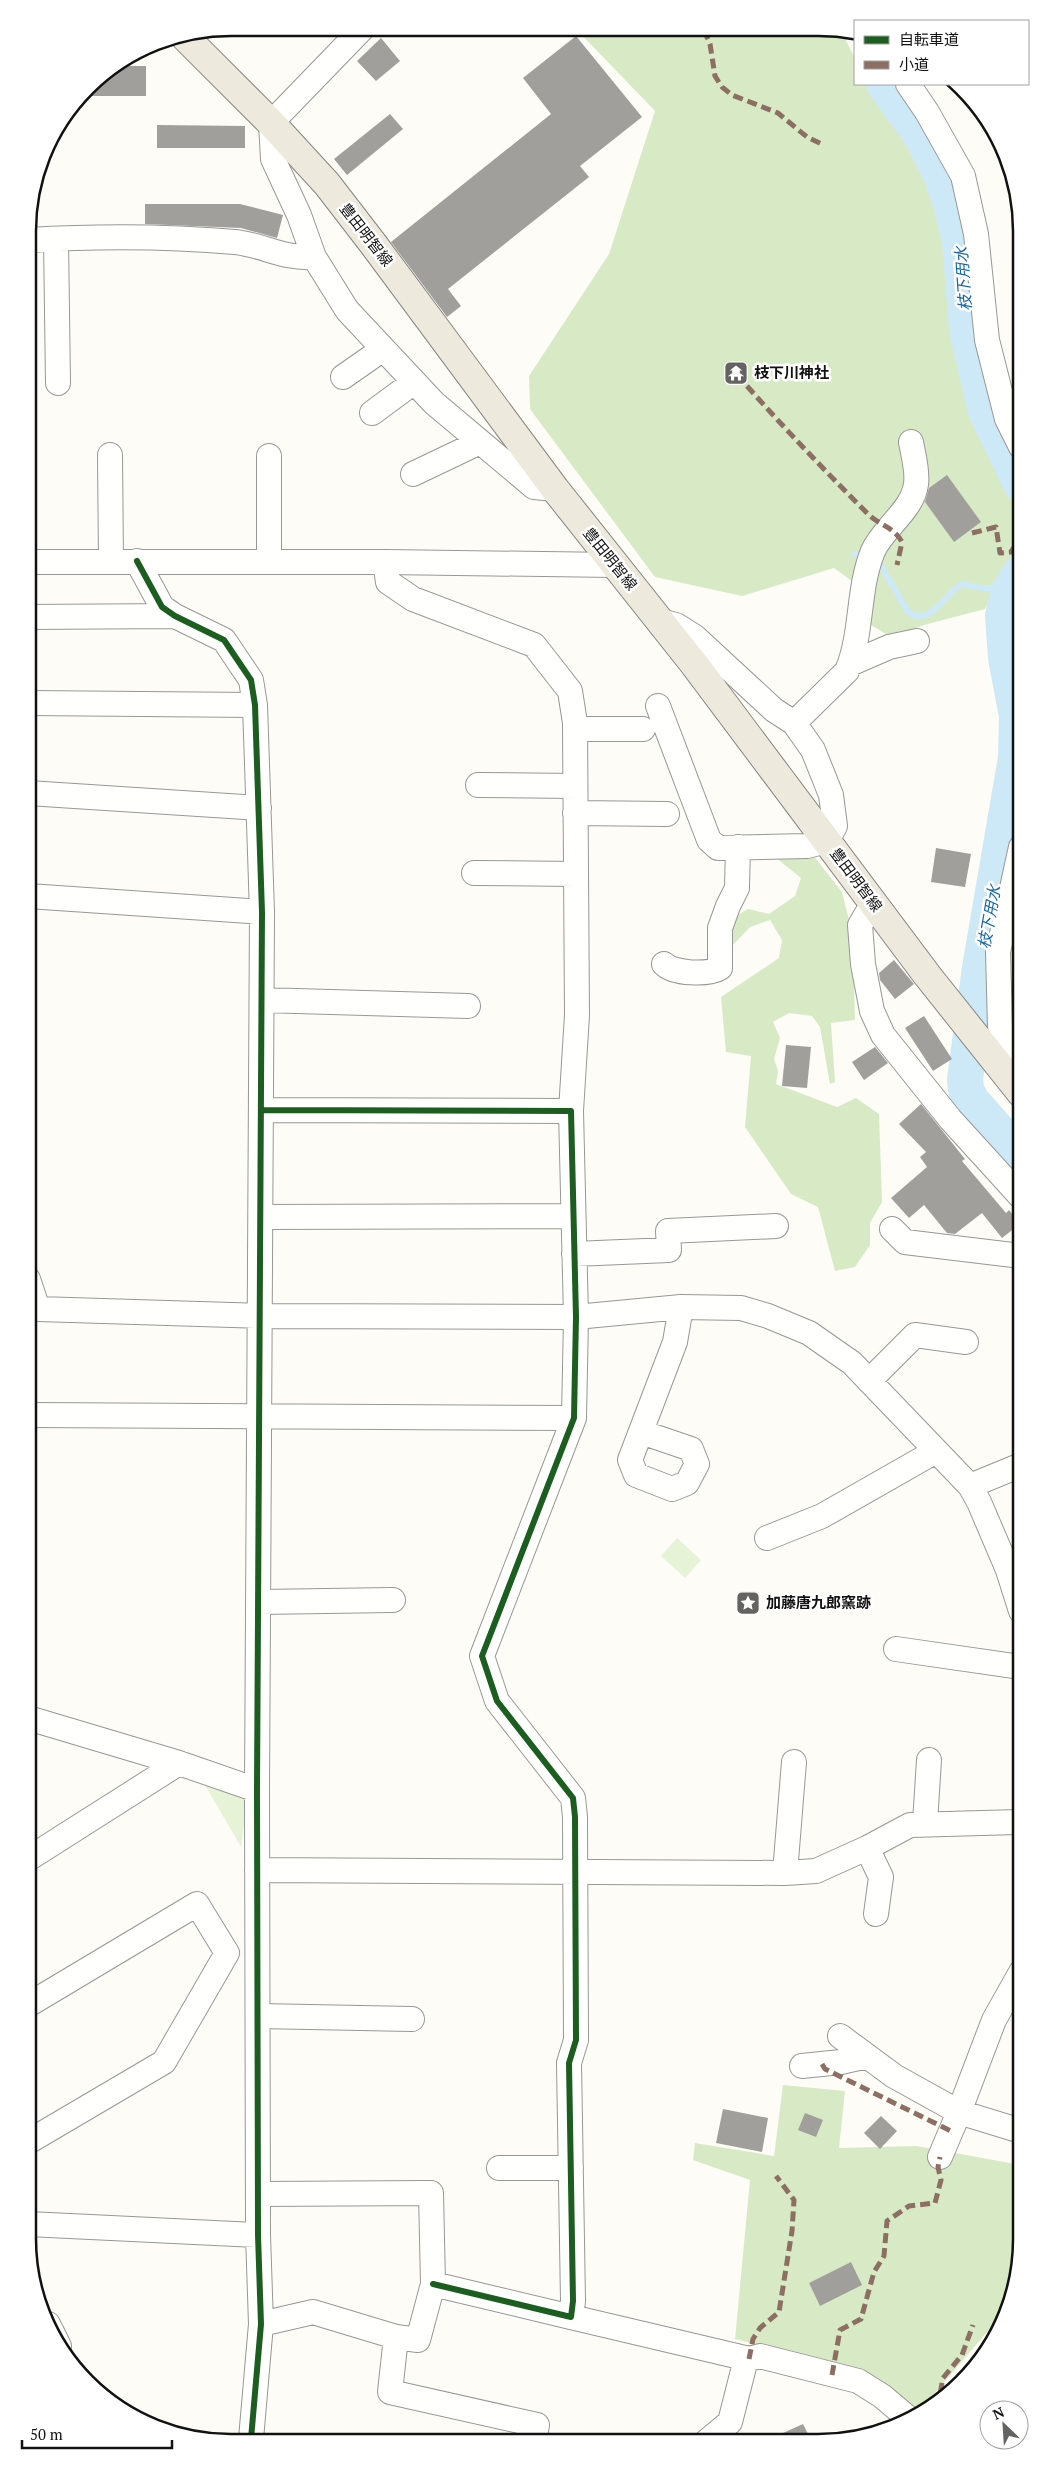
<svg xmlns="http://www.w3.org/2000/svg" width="1049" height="2470" font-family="'PT Serif','Noto Sans JP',serif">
	<rect width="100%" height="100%" fill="#fdfcf7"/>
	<!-- green -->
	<path fill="#e7f3d7" d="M677,1538L701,1560L685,1578L661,1556Z
		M202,1780L248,1794L241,1847Z"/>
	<!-- forest -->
	<path fill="#d8eac5" d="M577,30L846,31V41L855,58V84H868L926,176L949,248L956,339L972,401L1021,493V560L1001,580L985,609L924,625L891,637L864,621L857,585L834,568L742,596L655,577L530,409L529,376L609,254L655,111Z
		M765,849L809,850L842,892L853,936L855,1020L831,1023L835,1082L830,1084L820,1027L812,1016L789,1013L773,1022L780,1038L774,1059L778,1071L776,1084L837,1107L856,1098L879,1114L882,1202L870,1223V1245L855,1267L835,1271L818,1207L791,1194L745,1127L751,1056L726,1052L721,997L779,958L782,940L770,920L750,927L731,947L728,921L748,909L769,914L795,896L801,878Z
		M783,2085L845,2091L839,2148L917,2146L1021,2165V2252L1011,2304L916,2415L895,2424L856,2370L735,2339L750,2180L693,2160L695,2143L774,2156Z"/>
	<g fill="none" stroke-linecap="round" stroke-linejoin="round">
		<!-- stream -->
		<path stroke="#cde8f7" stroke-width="6" d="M854,554L875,560L880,564L908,612C930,628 945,593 962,584L982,588H998L1021,597"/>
		<!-- river -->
		<path stroke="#cde8f7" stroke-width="36" d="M884,84L921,135L941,175L952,207L960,242L967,330L986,411L1021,484
			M1021,1157L972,1101L966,1090L965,1079L980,968L1016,758L1017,716L1006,658L1003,616L1008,593L1021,572"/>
	</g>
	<!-- building -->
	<path fill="#a19f9c" d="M576,36L642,117L580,166L589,177L448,289L461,306L447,317L391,242L551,114L523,78Z
		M381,38L400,61L376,81L357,61Z
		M116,66H146V96H84L97,78Z
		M390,114L403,129L347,175L334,159Z
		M157,125L245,126V148H157Z
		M145,204H240L283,215L277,238L241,228L145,224Z
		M947,475L981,522L954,542L925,502L929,488Z
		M936,848L971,854L965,887L931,882Z
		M894,960L914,984L895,999L880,980L879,973Z
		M924,1016L952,1059L933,1071L905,1028Z
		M786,1045L811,1047L807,1088L782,1086Z
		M875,1047L888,1063L864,1080L852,1062Z
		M921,1104L965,1159L962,1161L1006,1213L1009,1210L1020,1224L1002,1238L982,1213L955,1234L947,1233L924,1205L909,1218L891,1198L927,1167L920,1157L926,1152L899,1124Z
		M723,2109L768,2118L762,2152L716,2143Z
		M805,2113L823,2120L816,2137L798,2130Z
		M881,2116L897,2131L880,2149L864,2133Z
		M851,2262L862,2285L820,2306L809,2283Z
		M803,2424L812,2442H763Z"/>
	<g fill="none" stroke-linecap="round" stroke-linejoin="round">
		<!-- minor casing -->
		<g stroke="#979795" stroke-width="26">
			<path id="minor" d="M363,28L271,123L273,159L299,215L314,257L347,310L434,403L534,487L555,489
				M908,84L927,112L963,176L976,234L987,340L1007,419L1021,447
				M56,239L58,383
				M28,240C97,236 166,236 235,242C264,245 282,259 314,257
				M343,377L383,349
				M372,413L414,382
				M110,455L111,561
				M269,456V561
				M413,474L480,442
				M137,561L162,607L175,616L224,640L251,680L255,705L262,912L257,1790L258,2235L261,2324L251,2439
				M28,562H385L615,565
				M385,562L388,582L413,599L534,645L570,691L575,723L577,1015L571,1111
				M28,617L175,616
				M850,664L889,647L917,641
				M28,703L255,705
				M658,706L709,840L718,848L807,846L827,841L835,826L831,795L813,750L794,723L774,710L695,637L676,625L660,621
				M794,723L847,671C863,633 857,590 873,551C883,528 913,510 916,484C918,471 913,454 911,442
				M575,729H643
				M478,785L575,786
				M28,793L259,808
				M575,813L667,814
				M474,873L576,874
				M28,896L262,912
				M873,903L860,925L863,964L872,1011L883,1035L951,1120L1021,1197
				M664,964C674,974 708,975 720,968V928L728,906L737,888L738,847
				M262,1000L468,1006
				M1003,1069L1016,1052L1000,1027L998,952L1021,847
				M261,1110L571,1111L576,1317L574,1418L482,1656L497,1701L573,1798L575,1817L576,2040L569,2063L573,2301L571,2317L433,2284
				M261,1217L572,1216
				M892,1229L905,1242L1021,1256
				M574,1254L669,1250L668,1231L776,1226
				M28,1279L38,1309L261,1316L576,1317L681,1307L741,1308L768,1316L809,1333L852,1363L970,1486L979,1502L1008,1570L1021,1567
				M869,1381L915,1335L966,1342
				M28,1415L574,1418
				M641,1432L691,1449L697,1464L687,1483L672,1489L636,1475L630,1460L675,1342L681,1307
				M970,1486L1021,1465
				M767,1538L822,1516L936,1451
				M1008,1570L1021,1611
				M259,1602L393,1600
				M896,1649L1021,1667
				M28,1718L179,1763L257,1790
				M925,1823L929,1760
				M867,1848L881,1877L876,1914
				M28,1859L179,1763
				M257,1870L785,1873L816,1871L867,1848L910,1825L1021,1822
				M785,1873L794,1762
				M258,2016L412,2019
				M840,2036L894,2076L959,2112L940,2157
				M802,2066L841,2062L867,2056
				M1021,2131L959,2112L994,2020L1021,1972
				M28,2142L164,2062L227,1953L197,1904L28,2005
				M499,2168H571
				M258,2194L431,2193L433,2284L418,2340L396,2337L313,2312L261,2324
				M28,2224L258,2235
				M571,2317L749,2359L760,2356L858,2381L882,2396L908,2418
				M48,2324L59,2346
				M396,2337L390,2392L537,2425L534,2441
				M706,2442L730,2422L746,2359"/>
		</g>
		<!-- major casing -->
		<g stroke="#858482" stroke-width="30">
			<path id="major" d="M185,37L271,123L327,184L374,245L555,489L694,664L927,975L1021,1093"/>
		</g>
		<!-- minor -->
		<use href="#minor" stroke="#fffffe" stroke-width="24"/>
		<!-- major -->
		<use href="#major" stroke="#ede9dc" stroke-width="28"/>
		<!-- quiet -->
		<path stroke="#8d6e63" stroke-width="5" stroke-dasharray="10 5" stroke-linecap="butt" d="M704,30L710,44L715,76L722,87L732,95L778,113L807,137L824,145
			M747,386C786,430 826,472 868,514C880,526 893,526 902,542L897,565
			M972,533L996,527L1000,553L1011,552L1021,537
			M822,2064L825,2069L951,2131
			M749,2359L753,2339L760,2328L779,2312L792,2231L794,2200L776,2176
			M832,2375L840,2330L861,2319L874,2272L884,2256L887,2221L909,2206L935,2203L941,2180L938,2167L940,2157
			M920,2413L939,2399L943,2378L962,2355L973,2325"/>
		<!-- cycleway casing -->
		<g stroke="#fff" stroke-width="9">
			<path id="cycleway" d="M137,561L162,607L175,616L224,640L251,680L255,705L262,912L257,1790L258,2235L261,2324L251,2439
				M261,1110L571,1111L576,1317L574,1418L482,1656L497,1701L573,1798L575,1817L576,2040L569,2063L573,2301L571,2317L433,2284"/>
		</g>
		<!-- cycleway -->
		<use href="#cycleway" stroke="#1b5e20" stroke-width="6"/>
	</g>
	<!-- icons -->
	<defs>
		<g id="temple-square" transform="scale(1.25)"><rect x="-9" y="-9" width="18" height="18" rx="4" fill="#646362" stroke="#fff"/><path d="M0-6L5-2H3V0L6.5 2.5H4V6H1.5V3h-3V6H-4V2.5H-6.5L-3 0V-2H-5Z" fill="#fff"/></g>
		<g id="sight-square" transform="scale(1.25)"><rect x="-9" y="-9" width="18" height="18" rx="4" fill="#646362" stroke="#fff"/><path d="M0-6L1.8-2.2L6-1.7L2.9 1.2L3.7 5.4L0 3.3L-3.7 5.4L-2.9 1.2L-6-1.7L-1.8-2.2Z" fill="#fff"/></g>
	</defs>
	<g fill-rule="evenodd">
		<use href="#temple-square" x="736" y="373"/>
		<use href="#sight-square" x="748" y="1603"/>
	</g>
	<g text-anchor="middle" stroke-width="5" stroke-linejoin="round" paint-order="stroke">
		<!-- street labels -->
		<g font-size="15" fill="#111" stroke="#fff">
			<text transform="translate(366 235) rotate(52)" y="5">豊田明智線</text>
			<text transform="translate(610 559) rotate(51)" y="5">豊田明智線</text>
			<text transform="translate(856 880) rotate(53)" y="5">豊田明智線</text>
		</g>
		<!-- poi labels -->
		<g font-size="15" font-weight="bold" fill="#111" stroke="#fff" text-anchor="start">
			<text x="754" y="378">枝下川神社</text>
			<text x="766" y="1608">加藤唐九郎窯跡</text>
		</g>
		<!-- water labels -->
		<g font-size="16" font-style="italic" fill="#1768a6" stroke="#fff">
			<text transform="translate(963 279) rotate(-94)" y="6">枝下用水</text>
			<text transform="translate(989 917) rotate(-80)" y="6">枝下用水</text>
		</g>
	</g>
	<!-- crop -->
	<path d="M0 0H1049V2470H0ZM231 36H818A195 195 0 0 1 1013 231V2239A195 195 0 0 1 818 2434H231A195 195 0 0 1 36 2239V231A195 195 0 0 1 231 36Z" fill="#fff" fill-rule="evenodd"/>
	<path fill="none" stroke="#111" stroke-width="2.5" d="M231 36H818A195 195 0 0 1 1013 231V2239A195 195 0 0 1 818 2434H231A195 195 0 0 1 36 2239V231A195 195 0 0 1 231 36Z"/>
	<!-- legend -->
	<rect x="854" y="20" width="175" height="65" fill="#ffffff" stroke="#a0a0a0"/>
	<rect x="864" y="36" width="25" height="8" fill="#1b5e20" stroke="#a0a0a0"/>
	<text x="899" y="45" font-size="15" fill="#111111">自転車道</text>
	<rect x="864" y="61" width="25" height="8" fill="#8d6e63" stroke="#a0a0a0"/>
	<text x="899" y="70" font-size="15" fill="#111111">小道</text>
	<!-- north arrow -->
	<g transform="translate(1004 2425) rotate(335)"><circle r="24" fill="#ffffff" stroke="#a0a0a0"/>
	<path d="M0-4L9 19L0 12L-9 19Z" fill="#646362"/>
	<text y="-8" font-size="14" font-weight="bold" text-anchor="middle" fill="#111111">N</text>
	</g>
	<!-- scale -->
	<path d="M22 2440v8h150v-8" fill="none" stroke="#111111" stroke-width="2.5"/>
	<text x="30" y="2440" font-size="15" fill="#111111" stroke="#ffffff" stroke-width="4" paint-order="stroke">50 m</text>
</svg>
